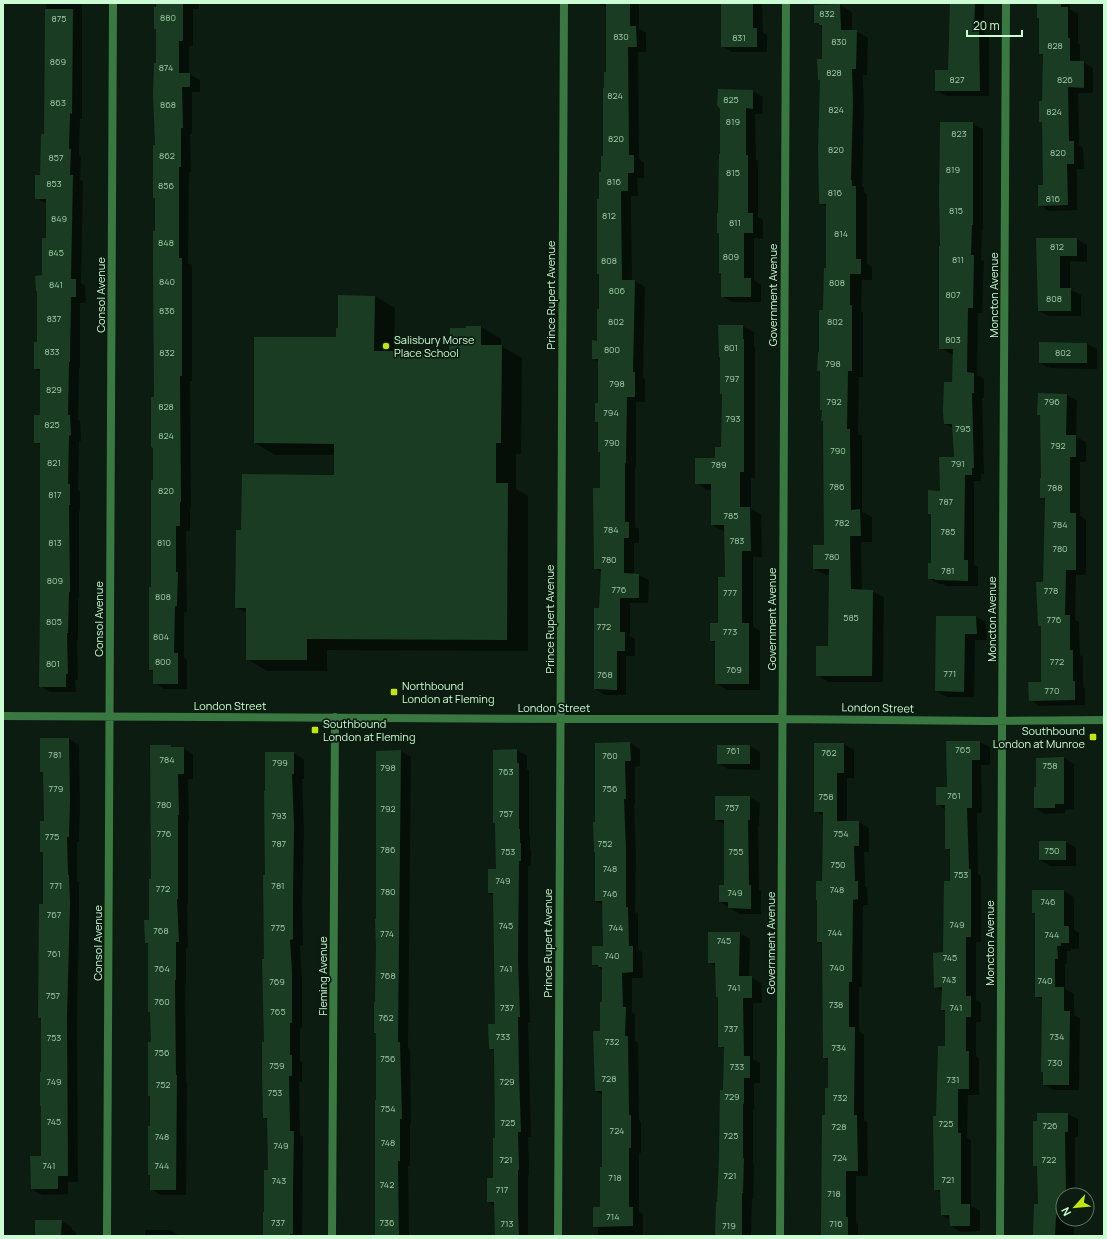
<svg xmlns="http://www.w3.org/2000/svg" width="1107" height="1239" font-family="Manrope,sans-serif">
	<rect width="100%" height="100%" fill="#0c1c10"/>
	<!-- shadow -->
	<path fill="#0007" d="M46,3H82V119H80L79,155L81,156L80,180L83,181L81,283L85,285L86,303H80V368H79L78,420L80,421L81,441H79L78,490L80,491V511H79V598H78V639H77L78,680H75L76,692H50L40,686L41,445L35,442L41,416V372L35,369L38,343V291L43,276L47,239V204L36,198L41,176L45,135Z
		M155,3H199V9H193V46H189V74L200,80V92H192V134H190L191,172H189L188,263L192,265V381H190L191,507H190V531H186L187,612H184V658L187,660V689H164L154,683V672L150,670L155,398L156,199L154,197L156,146L157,29L155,28Z
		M598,3H639V29L646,33V52H638L639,159L644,162V178H637L638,196H631L632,281H635L645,287L643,378L645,379V402H636V468H635V527L639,529V543H634V574L639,575L649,580L648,603H630V636L635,639V656H626V695H605L595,689L600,609L601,572L595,568L601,489L599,423L596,422L599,404V362L593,358L598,342L600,310V200L604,157L605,89L607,73V8Z
		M722,3H762L763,33L767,35V52H732L722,46Z
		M951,3H984V34L989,36V96H946L936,90L949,71Z
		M1038,3H1070V9L1078,14V43L1080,45V62H1083L1093,68V93H1078L1079,145L1083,148L1084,169H1077V210L1049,211L1039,205L1044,186L1043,123L1040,121L1043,102L1044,55L1040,53V18Z
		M840,5L852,12V31H856L868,38L867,75H863L864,109L862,187H864V192L867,194V264L872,267V280H862L861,311L863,312V377H859L858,434L862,436V512L872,517V542H861L862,590L872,591L884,597L883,682H829L817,675L829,647L830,575H826L814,569L825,546L824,422L822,421V410L821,409V372L818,370L824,311L827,269V207L820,203L823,27L815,22V6Z
		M752,91L763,97L762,114H755L756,160L758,161V217L763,220V239L754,238V280L761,285V302H732L722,296V274L720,273V155Z
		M941,123L973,124L983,129V230H982L981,260L984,261L982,313H978L977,375L984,379V398H982L984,474H981V481H974V565L978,567V586H946L943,584H939L929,578L932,564V515L929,513L941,492L955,458L953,428L945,424L953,383L954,354H951L940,348Z
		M1037,239H1077L1087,245V262L1070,261V289L1081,295V316H1049L1039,311Z
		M374,296L395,308L394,352H450L481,327L501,339V346L522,358L521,454H516V489L528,496V651L327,650V671H267L247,659V613L236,607L242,531L335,476V455H275L255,443L337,338L339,329Z
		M742,326L754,332V346L755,347V478H751V509L761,514L762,557H753V626L760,631V690H727L716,683V643L711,641L719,624L726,578L725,531H723L712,525V490H707L696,483L716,459L722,448L723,395L721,394Z
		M1087,344L1097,349V369L1050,368L1040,363Z
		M1067,395L1077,401L1076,437L1086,442V462H1080V516L1086,520V575H1076L1075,620L1079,622L1080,655L1083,657V687L1085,688V705L1040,706L1030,700L1042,683V627L1039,625L1044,583L1046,500L1041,497L1042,479L1041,416L1038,414Z
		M937,617H976L986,622L987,640H975L974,697H947L936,691Z
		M41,739H69L79,745L80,806L79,842H77V881L79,882V910L77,1023L78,1182H68V1194L42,1195L32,1189L42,1157V1019L39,1018L44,905V853L41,851L45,822L44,773Z
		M980,742L990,747V765H981L982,813H977L978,874L981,876V942H976V1000L981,1003V1022H976V1056L979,1058V1095H968L967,1138L971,1140V1206L980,1211V1231L961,1232L951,1226L950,1220L942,1215V1193L935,1189L937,1116L946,1047V1012L942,1010L943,991L935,987L944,953L951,882V851L946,848V810L937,804Z
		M630,743L640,749V766L635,767V804H634L636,856L635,912L638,913V950L642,952L643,978H632V1012L635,1014V1041L638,1043L639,1120L641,1122V1153H639V1212L643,1214V1236H598V1228L594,1226L601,1208L603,1168V1095L596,1091L603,1003V970L593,964L604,947L603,905L596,901V744Z
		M844,744L854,750V778H847V822H859L869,828V852H864L865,886L867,888L868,905H863L862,987H859V1031L864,1034V1120L867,1122L868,1176H856V1223L858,1224V1236H822L826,1116L829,1089V1060L824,1057L823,945L818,942L823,882L824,816L815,811Z
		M171,746L174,748H183L193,754V779H188L189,821H188V904H187L188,948H186V985H185L186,1081L187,1082L186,1195H161L151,1189V1176L149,1175L151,1127V1013L149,1012V945L146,943L150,921L152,880Z
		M750,746L760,752V770L728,769L718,763Z
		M517,750L527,756V769L529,770V835L530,836V849L531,850V866H528V966L530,1023H528L531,1137H528L529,1175H528V1236H496L495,1206L488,1202L494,1179L496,1139L495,1051L490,1048L496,1025L494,896L489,893L497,870Z
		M401,751L411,757L408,1048L410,1049L411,1124H410V1166H408L409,1236H376L377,920Z
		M294,753L304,759V779H302L304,832L302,903L303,945H300L302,978V1028H300V1061L302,1062V1082H299L300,1135L303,1137L302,1236H264L269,1171L268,1120L264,1117L266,876Z
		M1064,758L1074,764V809L1065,810V813L1045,814L1035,808L1037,788Z
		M749,797L760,803L759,826H758L759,890L761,891V914H740L720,902L725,886V825L716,820Z
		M1066,842L1076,848V866H1050L1040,860Z
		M1064,891L1074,897V930L1079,933V949H1071V951H1067V964H1065V989L1074,994V1015L1080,1018L1079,1090H1054L1044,1085V1073L1042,1072L1043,1000L1036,996V915L1033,913Z
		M740,933L750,939L749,977H751L761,983L762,1003H753V1059L760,1063V1083H754V1110L753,1109V1165H754L753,1199H752L751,1236H716L717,1203H718L724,1091L725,1049L719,1046V997L716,967L709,962Z
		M1068,1114L1078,1119V1137H1075V1195H1063V1219H1078V1220H1074V1236H1034L1039,1205L1038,1168L1034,1165Z
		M61,1221L72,1227V1230L76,1233V1236H36Z
		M145,1230H170L180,1236H145Z"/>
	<!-- building -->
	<path fill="#1a3c23" d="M156,3H183V41H179V73H190V87H182L183,128H181V167H179V258H182V376H180L181,502H180V526H176V572H178L177,606H175L174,653H178V684H153V670H149V587H151V480H153V448L151,447V397H154L153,271V231H155V198H153V145H155L153,94L154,63H156V29H154V7H156Z
		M606,3H630V26H636L637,47H628L629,155H634V173H628V191H621L622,280H635L633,372H635V397H627L626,463H625V522H629V538H624V573L639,574V598H620V632H625V651H617V690L594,689V608H599L601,569H594L593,488H600V452H598V422H595V403H598V359H592V340L597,341V309H599V274H597V199H599V172H601V156H603V88H604V72H606Z
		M721,3H753V28H757V47H721Z
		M950,3H975L974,29H979L980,91H935V70H948Z
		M1037,3H1061V7H1068V38H1070V61H1084V88L1068,87L1069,141H1074V164H1067L1068,205L1038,206V185H1043L1042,122H1039V101H1042L1043,54H1039V18H1037Z
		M840,4L841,30H857L856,69H852L853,101L851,180H852V186H856V259H861V274H850V305H852V371H848L847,429H850L851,510L860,509L861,536H850L851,589L873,590L872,676H816V646H828L829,569H813V545H824L823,421H821L822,410H820V371H817L818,352H819V310H823L824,268H826V204H819L818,150L820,80H818L817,59H822V25H819V23H814V5Z
		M45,9H73L72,114L70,113L69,149H71L70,175H73L71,279H76V297H71L70,362H69L68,415H70L71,435L69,436L68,484H70V505H69L70,592H69L68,633H67L68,674H66V687H39L40,611V443H34V415H40V369H34V342H37V291H36L35,276L42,275V238H46V199H35V175H40L41,134H44Z
		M718,89L753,90V109L746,108V155H748V213H753V233H744V278H751V297H721V273H719V233H717V213H718L719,154H720V108H718L719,106H717Z
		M940,122H973V225H972L971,255H974L973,308H968L967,372L974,373V393H972L974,468H972V475H965L964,560H968V581L935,580V579H928V563H931V514H928V490L940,491L939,457H954L952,424H944L943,411L944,382H952L953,349H939V246H940L939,199Z
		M1036,238H1077V256H1060V288H1071V311H1038Z
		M338,295L375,296L374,351H449L450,328H466V326H481V345H502L501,443H496V483H508L507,640L307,639V660H246V608H235L236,530H241L242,474L334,475V444L254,443V337H336V328H338Z
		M718,325H743V339H744V472H740V507H750L751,551H742V623H749V684H715V641H710V623H718V577H725L724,525H711V484H695V458H715V447H721L722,394H720V357H719Z
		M1039,342L1087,343V363H1039Z
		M1038,393L1067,394L1066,435H1076V457H1070V513H1076V570H1066L1065,615H1070V650H1073V681H1075V700L1029,701L1028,682H1041V626H1038L1036,582H1043L1045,498H1040V478H1041L1040,415H1037Z
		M936,616H976L977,634H965L964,692L935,691Z
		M40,738H69L70,800L69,837H67L68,875H69L70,904L67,1017L68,1176H58V1189H31L30,1156H41V1106H40V1072H41V1018H38L39,904H43V852H40V821H44L43,772H40Z
		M946,741H980V760H972V808H967L969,869H971V937H966V996H971V1017H966V1051H969V1089H958V1133H961V1204H970V1226H950L949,1215H941L940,1190H934L933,1116H936L938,1046H945V1010H941L942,987L934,988L933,953L943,952L944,881H950V849H945V805H936V787H947Z
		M630,742L631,761H625L626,799H624L626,850V907H628L629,946H633V972L622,973L623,1007H626L625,1036H628L629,1115H631V1148H629V1207H633V1226L593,1227V1207H600V1167H602V1091H595L593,1031H600V1002H602V967H598V965H592V946H603L602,901H595V852H594L593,822H595V743Z
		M814,743H844V773H837V821H859V846H854L855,881H858V899L853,900L852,982H849V1027H855L854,1115H857L858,1171H846V1217H848V1236H821L822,1115H825V1088H828V1058H823L822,942H817V900H816V881H822L823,821V812H814Z
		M150,745H171V747H184V774H178L179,815H178V899H177L179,942H176V980H175L176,1075H177L176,1190H150V1175H148V1126H150V1096H148V1042H151L150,1012H148V943H145L144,920H149V879H151Z
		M717,745H750V764H717Z
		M517,749V763H519V829H520V843H521V861H519L518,960L520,1017H518L519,1073L521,1132H518L519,1170H518V1212L519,1236H495L494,1202H487V1178H493V1138H495L494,1049H489L488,1024H495L493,893H488V869H496L495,823H493V750Z
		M401,750L398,1042H400L402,1119H400V1161H398L399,1236H375V1100H376V1033H374V1002H375L376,949L375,919H376V751Z
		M265,752H294V774H292L294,825L293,897V939L290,940L292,971V1023H290V1055H292V1076H289L290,1131H294L293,1192V1234H290V1236H263V1212H264V1170H268L267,1118H263L262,1076V1042H264L262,959H264L263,875H265L264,791H265Z
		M1064,757V804H1055V808H1034V787H1036V758Z
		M715,796H750V820H748L749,885H751V909L728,908V902H719V885H724V820H715Z
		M1039,841H1066V860H1039Z
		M1032,890H1064V926H1069V943H1061V946H1057L1058,959H1055V987H1064V1011H1070L1069,1085H1043V1072H1041L1042,997H1035V913H1032Z
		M708,932H740L739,976H752V998H743L744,1056H750V1078H744V1104H743V1158H744L743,1193H742V1235H715L716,1202H717L719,1158L720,1090H723L724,1047H718V997H716L715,963H708Z
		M1037,1113H1068V1132H1065L1066,1195H1063V1215H1056L1055,1236H1033L1034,1204H1038L1037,1166H1033V1121H1037Z
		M35,1220H62L61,1236H35Z"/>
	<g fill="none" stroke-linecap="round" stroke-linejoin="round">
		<!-- street -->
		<path stroke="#3a7841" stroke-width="8" d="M3,716L580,719H783L987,721L1104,720
			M107,1236L113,3
			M332,1236L335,717
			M558,1236L564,3
			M780,1236L786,3
			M1000,1236L1002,736L1006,3"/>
	</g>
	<!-- markers -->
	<g fill="#c1e50e" stroke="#0c1c10" stroke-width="1.5">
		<circle cx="386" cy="346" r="4"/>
		<rect x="390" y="688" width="8" height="8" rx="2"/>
		<rect x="311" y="726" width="8" height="8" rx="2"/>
		<rect x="1089" y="733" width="8" height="8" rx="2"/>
	</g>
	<g text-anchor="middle" stroke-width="3.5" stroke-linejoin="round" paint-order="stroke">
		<!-- number labels -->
		<g font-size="9" fill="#9fcca7">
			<text x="827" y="17">832</text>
			<text x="168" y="21">880</text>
			<text x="59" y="22">875</text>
			<text x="621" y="40">830</text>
			<text x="739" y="41">831</text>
			<text x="839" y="45">830</text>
			<text x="1055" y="49">828</text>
			<text x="58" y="65">869</text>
			<text x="166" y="71">874</text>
			<text x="834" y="76">828</text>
			<text x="957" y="83">827</text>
			<text x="1065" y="83">826</text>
			<text x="615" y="99">824</text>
			<text x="731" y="103">825</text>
			<text x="58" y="106">863</text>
			<text x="168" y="108">868</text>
			<text x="836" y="113">824</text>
			<text x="1054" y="115">824</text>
			<text x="733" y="125">819</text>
			<text x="959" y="137">823</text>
			<text x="616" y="142">820</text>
			<text x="836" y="153">820</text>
			<text x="1058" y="156">820</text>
			<text x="167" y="159">862</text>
			<text x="56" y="161">857</text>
			<text x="953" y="173">819</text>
			<text x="733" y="176">815</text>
			<text x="614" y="185">816</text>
			<text x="54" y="187">853</text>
			<text x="166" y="189">856</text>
			<text x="835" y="196">816</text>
			<text x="1053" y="202">816</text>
			<text x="956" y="214">815</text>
			<text x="609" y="219">812</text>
			<text x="59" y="222">849</text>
			<text x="735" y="226">811</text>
			<text x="841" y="237">814</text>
			<text x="166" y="246">848</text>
			<text x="1057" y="250">812</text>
			<text x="56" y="256">845</text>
			<text x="731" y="260">809</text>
			<text x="958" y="263">811</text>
			<text x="609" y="264">808</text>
			<text x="167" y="285">840</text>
			<text x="837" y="286">808</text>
			<text x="56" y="288">841</text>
			<text x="617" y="294">806</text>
			<text x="953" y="298">807</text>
			<text x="1054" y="302">808</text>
			<text x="167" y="314">836</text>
			<text x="54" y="322">837</text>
			<text x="616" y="325">802</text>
			<text x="835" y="325">802</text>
			<text x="953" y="343">803</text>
			<text x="731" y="351">801</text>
			<text x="612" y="353">800</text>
			<text x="52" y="355">833</text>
			<text x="167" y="356">832</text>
			<text x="1063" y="356">802</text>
			<text x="833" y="367">798</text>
			<text x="732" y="382">797</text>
			<text x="617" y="387">798</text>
			<text x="54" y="393">829</text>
			<text x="834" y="405">792</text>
			<text x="1052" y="405">796</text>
			<text x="166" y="410">828</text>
			<text x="611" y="416">794</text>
			<text x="733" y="422">793</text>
			<text x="52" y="428">825</text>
			<text x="963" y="432">795</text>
			<text x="166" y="439">824</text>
			<text x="612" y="446">790</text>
			<text x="1058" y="449">792</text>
			<text x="838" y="454">790</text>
			<text x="54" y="466">821</text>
			<text x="958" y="467">791</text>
			<text x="719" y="468">789</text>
			<text x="837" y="490">786</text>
			<text x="1055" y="491">788</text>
			<text x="166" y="494">820</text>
			<text x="55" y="498">817</text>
			<text x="946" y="505">787</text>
			<text x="731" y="519">785</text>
			<text x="842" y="526">782</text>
			<text x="1060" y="528">784</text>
			<text x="611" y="533">784</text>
			<text x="948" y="535">785</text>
			<text x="737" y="544">783</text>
			<text x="55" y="546">813</text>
			<text x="164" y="546">810</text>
			<text x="1060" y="552">780</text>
			<text x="832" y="560">780</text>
			<text x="609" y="563">780</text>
			<text x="948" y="574">781</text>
			<text x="55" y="584">809</text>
			<text x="619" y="593">776</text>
			<text x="1051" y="594">778</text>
			<text x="730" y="596">777</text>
			<text x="163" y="600">808</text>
			<text x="851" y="621">585</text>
			<text x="1054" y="623">776</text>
			<text x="54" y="625">805</text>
			<text x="604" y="630">772</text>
			<text x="730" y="635">773</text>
			<text x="161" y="640">804</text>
			<text x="163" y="665">800</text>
			<text x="1057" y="665">772</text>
			<text x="53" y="667">801</text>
			<text x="734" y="673">769</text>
			<text x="950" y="677">771</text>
			<text x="605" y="678">768</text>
			<text x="1052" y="694">770</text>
			<text x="963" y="753">765</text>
			<text x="733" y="754">761</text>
			<text x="829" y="756">762</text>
			<text x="55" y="758">781</text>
			<text x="610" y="759">760</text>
			<text x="167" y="763">784</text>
			<text x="280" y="766">799</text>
			<text x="1050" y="769">758</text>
			<text x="388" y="771">798</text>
			<text x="506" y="775">763</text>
			<text x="56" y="792">779</text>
			<text x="610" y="792">756</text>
			<text x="954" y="799">761</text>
			<text x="826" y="800">758</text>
			<text x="164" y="808">780</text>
			<text x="732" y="811">757</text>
			<text x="388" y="812">792</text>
			<text x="506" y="817">757</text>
			<text x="279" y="819">793</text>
			<text x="164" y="837">776</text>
			<text x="841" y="837">754</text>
			<text x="52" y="840">775</text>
			<text x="279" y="847">787</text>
			<text x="605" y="847">752</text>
			<text x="388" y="853">786</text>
			<text x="1052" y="854">750</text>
			<text x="508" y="855">753</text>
			<text x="736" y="855">755</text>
			<text x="838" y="868">750</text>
			<text x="610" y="872">748</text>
			<text x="961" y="878">753</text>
			<text x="503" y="884">749</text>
			<text x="56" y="889">771</text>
			<text x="278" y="889">781</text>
			<text x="163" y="892">772</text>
			<text x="837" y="893">748</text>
			<text x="388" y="895">780</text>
			<text x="735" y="896">749</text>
			<text x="610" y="897">746</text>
			<text x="1048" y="905">746</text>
			<text x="54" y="918">767</text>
			<text x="957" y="928">749</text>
			<text x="506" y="929">745</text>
			<text x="278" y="931">775</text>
			<text x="616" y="931">744</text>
			<text x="161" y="934">768</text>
			<text x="835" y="936">744</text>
			<text x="387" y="937">774</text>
			<text x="1052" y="938">744</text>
			<text x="724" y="944">745</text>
			<text x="54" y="957">761</text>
			<text x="612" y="959">740</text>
			<text x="950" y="961">745</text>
			<text x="837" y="971">740</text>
			<text x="162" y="972">764</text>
			<text x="506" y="972">741</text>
			<text x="388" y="979">768</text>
			<text x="949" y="983">743</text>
			<text x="1045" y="984">740</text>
			<text x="277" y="985">769</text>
			<text x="734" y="991">741</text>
			<text x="53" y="999">757</text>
			<text x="162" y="1005">760</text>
			<text x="836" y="1008">738</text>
			<text x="507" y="1011">737</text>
			<text x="956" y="1011">741</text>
			<text x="278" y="1015">765</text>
			<text x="386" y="1021">762</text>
			<text x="731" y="1032">737</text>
			<text x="503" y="1040">733</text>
			<text x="1057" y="1040">734</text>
			<text x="54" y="1041">753</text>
			<text x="612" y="1045">732</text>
			<text x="839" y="1051">734</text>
			<text x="162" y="1056">756</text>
			<text x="388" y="1062">756</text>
			<text x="1055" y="1066">730</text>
			<text x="277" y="1069">759</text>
			<text x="737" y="1070">733</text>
			<text x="609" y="1082">728</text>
			<text x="953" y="1083">731</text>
			<text x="54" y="1085">749</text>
			<text x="507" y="1085">729</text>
			<text x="163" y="1088">752</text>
			<text x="275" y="1096">753</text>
			<text x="732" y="1100">729</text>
			<text x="840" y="1101">732</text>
			<text x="388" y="1112">754</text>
			<text x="54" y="1125">745</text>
			<text x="508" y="1126">725</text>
			<text x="946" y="1127">725</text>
			<text x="1050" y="1129">726</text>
			<text x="839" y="1130">728</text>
			<text x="617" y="1134">724</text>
			<text x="731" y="1139">725</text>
			<text x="162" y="1140">748</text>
			<text x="388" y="1146">748</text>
			<text x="281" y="1149">749</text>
			<text x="840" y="1161">724</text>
			<text x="506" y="1163">721</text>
			<text x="1049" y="1163">722</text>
			<text x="49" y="1169">741</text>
			<text x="162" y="1169">744</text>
			<text x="730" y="1179">721</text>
			<text x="615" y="1181">718</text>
			<text x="948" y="1183">721</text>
			<text x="279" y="1184">743</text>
			<text x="387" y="1188">742</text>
			<text x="502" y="1193">717</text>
			<text x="834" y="1197">718</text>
			<text x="613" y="1220">714</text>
			<text x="278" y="1226">737</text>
			<text x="387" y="1226">736</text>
			<text x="507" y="1227">713</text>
			<text x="836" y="1227">716</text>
			<text x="729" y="1229">719</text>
		</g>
		<!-- street labels -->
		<g font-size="11" fill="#cbfcd3" stroke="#0c1c10">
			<text transform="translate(101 295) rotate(-90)" y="4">Consol Avenue</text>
			<text transform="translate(551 295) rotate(-90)" y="4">Prince Rupert Avenue</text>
			<text transform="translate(773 295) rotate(-90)" y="4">Government Avenue</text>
			<text transform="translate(994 295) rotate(-90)" y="4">Moncton Avenue</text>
			<text transform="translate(99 619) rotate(-90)" y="4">Consol Avenue</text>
			<text transform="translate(550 619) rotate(-90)" y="4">Prince Rupert Avenue</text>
			<text transform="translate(772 619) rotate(-90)" y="4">Government Avenue</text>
			<text transform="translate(992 619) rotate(-90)" y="4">Moncton Avenue</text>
			<text x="230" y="710">London Street</text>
			<text x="554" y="712">London Street</text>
			<text transform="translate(878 708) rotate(1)" y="4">London Street</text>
			<text transform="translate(98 943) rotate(-90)" y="4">Consol Avenue</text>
			<text transform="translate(548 943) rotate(-90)" y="4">Prince Rupert Avenue</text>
			<text transform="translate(771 943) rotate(-90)" y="4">Government Avenue</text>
			<text transform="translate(990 943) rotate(-90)" y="4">Moncton Avenue</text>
			<text transform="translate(323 976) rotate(-90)" y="4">Fleming Avenue</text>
		</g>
		<!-- poi labels -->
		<g font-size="11" fill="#cbfcd3" stroke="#0c1c10" text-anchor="start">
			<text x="394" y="344">Salisbury Morse<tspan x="394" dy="13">Place School</tspan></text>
			<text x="402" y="690">Northbound<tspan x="402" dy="13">London at Fleming</tspan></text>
			<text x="323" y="728">Southbound<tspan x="323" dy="13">London at Fleming</tspan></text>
			<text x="1085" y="735" text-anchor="end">Southbound<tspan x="1085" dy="13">London at Munroe</tspan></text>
		</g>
	</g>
	<!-- border -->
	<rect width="1107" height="1239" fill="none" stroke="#cbfcd3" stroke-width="8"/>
	<!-- north arrow -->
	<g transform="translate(1075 1207) rotate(243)"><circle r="19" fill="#0c1c10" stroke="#58765e"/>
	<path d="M0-3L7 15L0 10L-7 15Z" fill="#c1e50e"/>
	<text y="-6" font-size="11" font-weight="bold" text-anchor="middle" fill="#cbfcd3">N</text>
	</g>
	<!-- scale -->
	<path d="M967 30v6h55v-6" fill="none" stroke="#cbfcd3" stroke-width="2"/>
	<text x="973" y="30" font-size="12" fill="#cbfcd3" stroke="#0c1c10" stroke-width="3" paint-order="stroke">20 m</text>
</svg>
